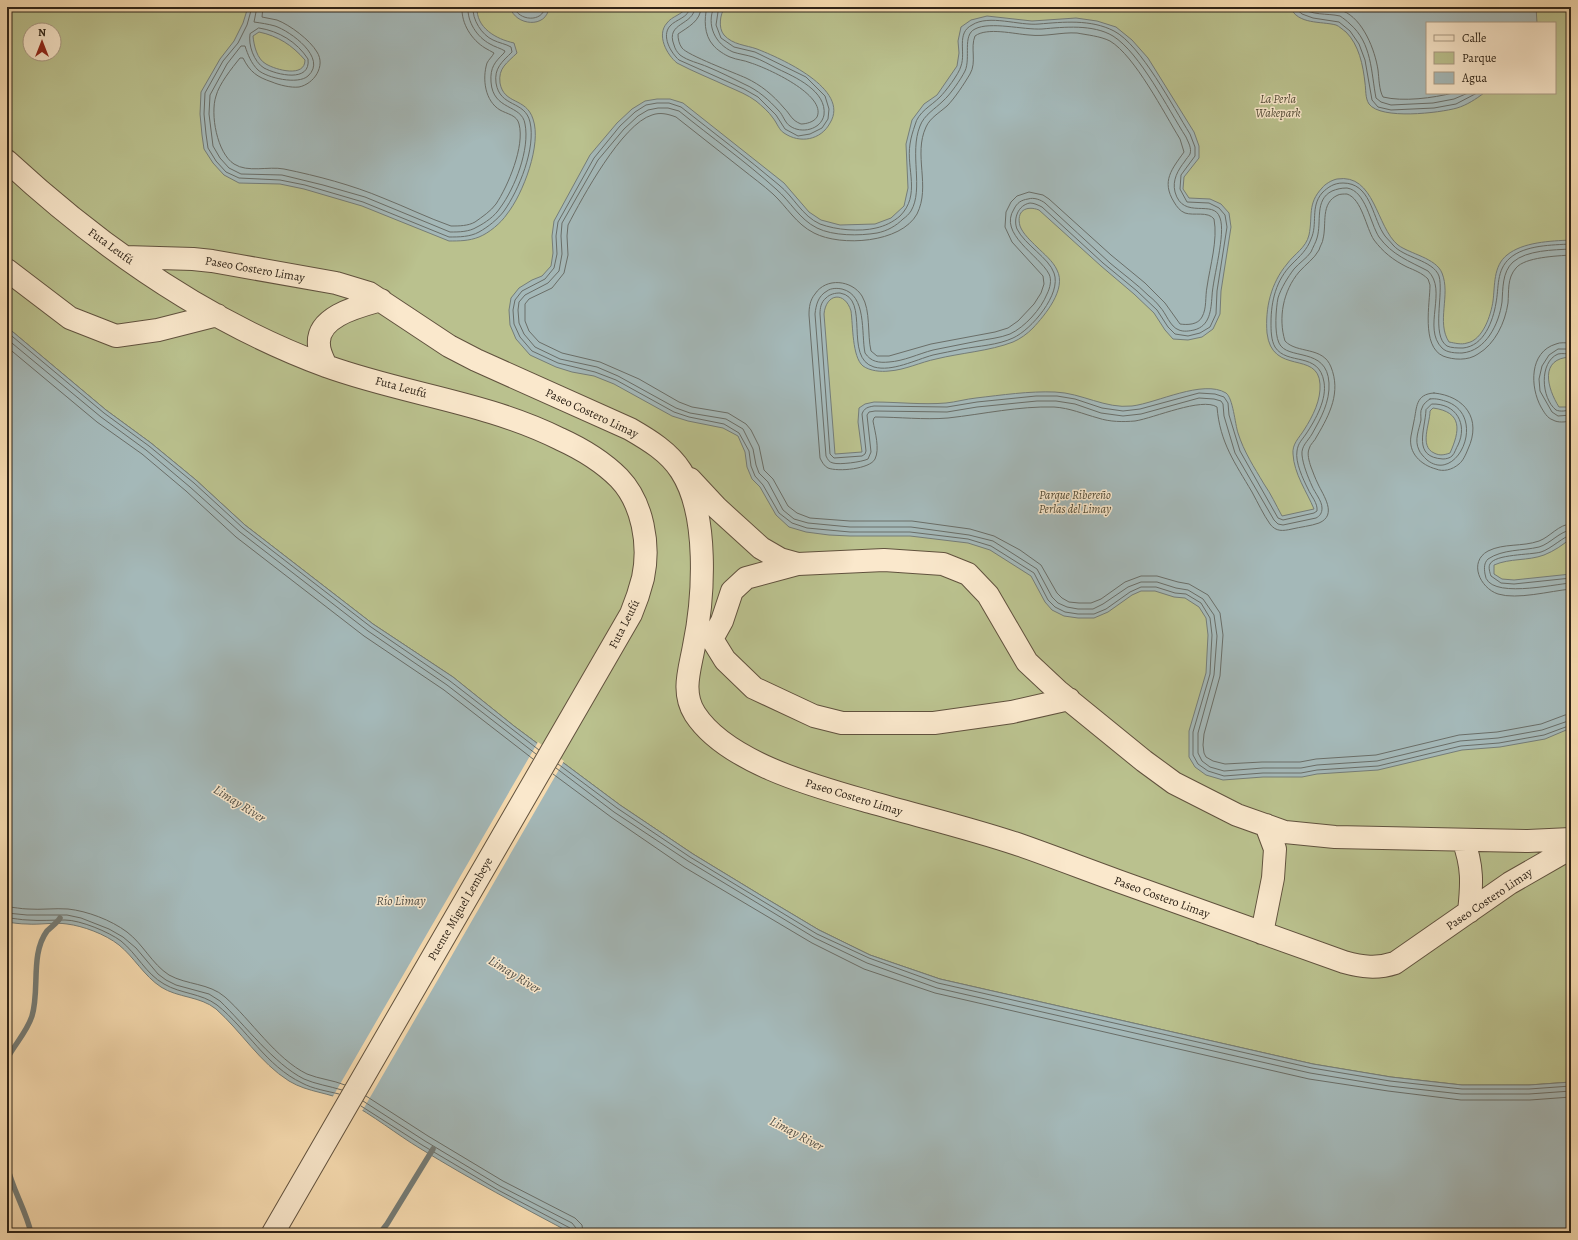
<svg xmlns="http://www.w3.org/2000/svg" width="1578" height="1240" font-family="Alegreya,serif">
	<rect width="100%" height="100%" fill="#f7dcb1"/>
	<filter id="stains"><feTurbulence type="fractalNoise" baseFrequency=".005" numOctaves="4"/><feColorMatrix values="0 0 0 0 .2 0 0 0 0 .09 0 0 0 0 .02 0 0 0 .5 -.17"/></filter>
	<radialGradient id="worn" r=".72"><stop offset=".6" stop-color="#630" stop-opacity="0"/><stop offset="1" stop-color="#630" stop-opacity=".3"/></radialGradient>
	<!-- green -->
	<path fill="#bac18e" stroke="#747253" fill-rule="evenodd" d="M7,7H1571V1082L1529,1085H1462L1391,1077L1313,1064L940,979L870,955L819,930L762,896L693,854L620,805L514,726L453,677L373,624L245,525L196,480L151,443L106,410L7,327ZM1427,23H1555V93H1427ZM30,30H54V54H30Z"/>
	<!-- water -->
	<path fill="#a4b8b8" stroke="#757d78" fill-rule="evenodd" d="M248,7H477C476,28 496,39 514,43L517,53C507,63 498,68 500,83C504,105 526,97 533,119C542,144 523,194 507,214C501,223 489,233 479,237C469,241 459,241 449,241L362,206L304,189L280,184L239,183L224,175L213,163L204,149L202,135L200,114L201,92L220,59L234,41L243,23ZM259,32C278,36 292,45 305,60C305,78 276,70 266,64C257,59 254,46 253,36Z
		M510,7H549C547,29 515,26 510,7Z
		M687,7H725C720,14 718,28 724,35C733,45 746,45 757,49C780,58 851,89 830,123C821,140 800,144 784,133C779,130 777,123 773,118C769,112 762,106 756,101C748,95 738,91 729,87C712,79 694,72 677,63C667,55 656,35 667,23C672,16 682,15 687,7Z
		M1290,7H1536L1537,23H1427V93H1484C1476,99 1467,105 1457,108C1439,113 1381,120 1369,104C1365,98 1366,89 1365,83C1363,65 1359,45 1346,32C1343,30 1339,26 1336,25C1321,21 1298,25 1290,7Z
		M987,16L1032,21L1076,18L1097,21L1116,27L1132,40L1148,58L1194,132L1199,146V158L1184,177L1183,189L1189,198L1210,199L1221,204L1229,213L1231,227L1221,291L1220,314L1213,329L1202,337L1188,340L1173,339L1165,330L1154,313L1134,294L1101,266L1039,210C1026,205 1016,211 1020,226C1023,234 1031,241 1037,247C1044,254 1053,261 1057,270C1067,289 1045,315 1033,328C1027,334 1020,339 1013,342C990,351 960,353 936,359C921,362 905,370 889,371C881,372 870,371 863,366C852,357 853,325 851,311C845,291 826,293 824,314L835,454L862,452L858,422L859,408L865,404L874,402C898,402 922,405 946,403C956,402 966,399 976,398C1002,395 1029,391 1055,392C1082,393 1105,409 1132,406C1157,403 1203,379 1226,393C1233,398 1235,424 1238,433C1244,452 1254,467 1264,484C1271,494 1276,505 1282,516L1314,509C1307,492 1294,474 1293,454C1292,444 1299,438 1304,430C1313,416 1321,400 1320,384C1318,350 1272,376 1267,333C1265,308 1271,283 1287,264C1294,254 1306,248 1309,235C1313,216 1307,204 1322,188C1325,184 1332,180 1337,179C1375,173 1376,227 1398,245C1410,254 1436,258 1442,273C1451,295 1436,322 1449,342C1455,343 1461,345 1467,343C1483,340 1491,315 1493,301C1495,286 1493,266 1507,255C1523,242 1550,241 1571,240V357C1539,358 1547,388 1559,407H1568L1571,403V538C1563,545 1554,551 1544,555C1528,561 1510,558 1494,565V574L1502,579L1514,580L1571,574V728L1545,739L1500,747L1462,750L1378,770L1317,774L1302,777H1263L1223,780L1206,775L1195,767L1189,757V731L1206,673L1208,635L1206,618L1199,607L1185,598L1174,597L1155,591H1141L1132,595L1108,612L1094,618H1078L1064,616L1052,610L1045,602L1031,576L990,550L968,543L910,536H850L829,535L806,532L789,527L776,515L760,487L752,479L747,467L745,452L738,436L723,428L688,421L672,416L614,384L594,376L572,372L556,367L530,355L516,339L510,325L509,310L511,298L519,288L532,280L542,276L551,266L553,253L552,236L554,221L590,155L617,123L632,109L645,101L657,99H670L683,103L784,183L809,212L821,220L840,225L875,224L891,218L904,206L908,188L906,144L912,120L924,104L937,95L957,66L959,53L958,41L961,27L971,20ZM1433,408C1463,412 1460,431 1450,453C1444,455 1440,456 1434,453C1419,446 1430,424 1430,411Z
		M7,327L106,410L151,443L196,480L245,525L373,624L453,677L514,726L620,805L693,854L762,896L819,930L870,955L940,979L1313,1064L1391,1077L1462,1085H1529L1571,1082V1233H571C520,1206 470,1179 421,1149C396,1134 373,1115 348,1102C329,1092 309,1093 289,1081C260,1063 241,1031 216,1009C200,996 178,998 161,987C144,976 134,957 119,945C105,934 83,926 67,924C54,922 40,925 27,924C20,924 14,923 7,922Z"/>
	<!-- pier -->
	<path fill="#f7dcb1" d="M538,742L564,761L361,1113L347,1104L332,1098Z"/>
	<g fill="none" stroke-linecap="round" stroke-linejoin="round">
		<!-- shore -->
		<path stroke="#6a6e68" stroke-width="1" d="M252,7L247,25L238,43L223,61L205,93L204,114L206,134L208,148L216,161L226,172L239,178L280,180L305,185L363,202L449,237C459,237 470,237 479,232C488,227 498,219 504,211C519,190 536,148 530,122C525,100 500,108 496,83C494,68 502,62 512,52L511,47C506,44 499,43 493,40C482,35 472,20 473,7
			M257,7L254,22C261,23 268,24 275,26C290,31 328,58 308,76C298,85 267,78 258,70C251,63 248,55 245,46H241L227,64L210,95L209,114L213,146L220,158L229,168L241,174L282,175L323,185L365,197L450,232C459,232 469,232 477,227C485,223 495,216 500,208C515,188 530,149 525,124C522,104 493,111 491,82C490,67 495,62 504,53L505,51C500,48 495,47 490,44C477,37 467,22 468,7
			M263,7L262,17C267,18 272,19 277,20C290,25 310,40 317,52C326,66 314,84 299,87C291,88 279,85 272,82C257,77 250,72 243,58H240C232,68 219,84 216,96C210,114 217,153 234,164C248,173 268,166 284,169C318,176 352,185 383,198C406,207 428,218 451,226C459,226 468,226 475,222C482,217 491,211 496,204C508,186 525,146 519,124C517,115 507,114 500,110C485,101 482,79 487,63C489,59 492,57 494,53C491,51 488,50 485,48C472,40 461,24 462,7
			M514,7C518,21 543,23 545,7
			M690,7C689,18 676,19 670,26C661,36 671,53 679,60L744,89L758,97L776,115L785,129L798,136L810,134L822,128L828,119L829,109L825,96L806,77L755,52L734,47L721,38L716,25L718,12L720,7
			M695,7C694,26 665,22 674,45C675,49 677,52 680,55C688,61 699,63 708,67C720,72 732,78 744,84C758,90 769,100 779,111C783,115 785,123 790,126C801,134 821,130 824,115C827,91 795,77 778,69C770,65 762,60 753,57C747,55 739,54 733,52C715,44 706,25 714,7
			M701,7C701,21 688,27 678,34C678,39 679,44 682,48C687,55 735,73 746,78C761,85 773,95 784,108C791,115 791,120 801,124C806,124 814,122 817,117C827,95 767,68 751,63C744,60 737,60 730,57C725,55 717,50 713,45C704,35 704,19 707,7
			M1294,7L1302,14L1313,18L1339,22L1350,31L1359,44L1365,60L1372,100L1378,107L1391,110L1434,108L1456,104L1477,93
			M1301,7C1311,16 1327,13 1340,16C1343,18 1347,21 1350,24C1372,43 1371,72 1376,98L1381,102L1391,105L1433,103L1454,99L1468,93
			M1315,7C1324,9 1334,8 1343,11C1363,19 1375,50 1378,70C1379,78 1379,90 1383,97C1403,102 1433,98 1453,93
			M259,28C279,31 297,42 308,59C311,83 277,75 264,68C254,62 248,45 250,34Z
			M1571,244C1552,245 1525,245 1510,258C1496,270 1499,288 1496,303C1493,321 1484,346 1463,348C1458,348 1451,348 1447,346C1431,336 1444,293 1439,276C1433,260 1404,258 1393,245C1390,241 1385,237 1383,233C1372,215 1370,183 1343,183C1334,183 1328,187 1322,193C1310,207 1318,224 1311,239C1307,250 1300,256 1292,264C1276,280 1271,301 1271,323C1271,330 1271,340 1275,347C1287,366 1319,351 1324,382C1327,399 1316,419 1306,434C1302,440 1298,443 1297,451C1295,462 1303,479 1308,489C1311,496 1318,503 1317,511L1314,513L1283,520L1278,518L1240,451L1229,415L1228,403L1224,397L1215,394L1199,393L1140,409L1123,411L1102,408L1075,399L1057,396H1036L977,402L947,407L874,406C868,407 864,408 862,414L866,451L865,454L862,456L834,458L830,454L820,314C820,308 821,302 826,298C830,294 835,293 840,293C871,298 843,358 874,367C892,372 915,360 933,355C942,353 953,351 962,349C979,346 998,345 1013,338C1031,330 1062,294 1054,273C1049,258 1025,245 1017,229C1013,219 1018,205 1030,203C1034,203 1038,205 1042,207L1103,263L1137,291L1157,310L1168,327L1175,334L1188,336L1200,333L1210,327L1216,314L1217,291L1227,227L1225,215L1219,208L1209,203L1187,202L1180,189L1181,175L1195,156V147L1190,134C1173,107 1141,45 1114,31C1091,19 1063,22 1039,24C1019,26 989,14 972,25C956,33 966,52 961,66C959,74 945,92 940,97C931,106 918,112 915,125C913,131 911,137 910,144C906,169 921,195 900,216C893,222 885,226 876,228C860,232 836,230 820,224C802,216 794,197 779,185C747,158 714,133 681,107L669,103H657L646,105L635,112L620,126L594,158L558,222L556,236L557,254L554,268L545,279L522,291L515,300L513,310L514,324L520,337L532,351L558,363L595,372L616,380L674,412L689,417L724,424L739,433L749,451L751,466L755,476L763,485L779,513L792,523L807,528L850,532H910L968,539L991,546L1034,573L1048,600L1055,607L1065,612L1078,614H1094L1106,609L1130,592L1141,587H1156L1175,593L1186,594L1201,603L1210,618L1212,635L1211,653L1210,674L1193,732V755L1198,764L1208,771L1224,776L1263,773H1301L1317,770L1378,766L1461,746L1499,743L1544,735L1571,725
			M1571,249C1553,250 1527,250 1513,262C1502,272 1503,289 1502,302C1499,324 1486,351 1462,353C1456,353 1447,353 1442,348C1422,328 1448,290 1428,271C1409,261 1392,255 1379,237C1370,223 1366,191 1347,188C1341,188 1337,189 1332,191C1314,200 1322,222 1317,238C1316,242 1313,247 1311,252C1307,258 1299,263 1294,269C1288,277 1281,288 1278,298C1276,308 1274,333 1279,343C1287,361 1327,346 1329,383C1330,402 1321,418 1312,434C1308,441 1301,446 1302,455C1303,465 1308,477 1312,486C1315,493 1322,501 1322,508C1322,513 1320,516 1316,518L1283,525L1278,524L1274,520L1235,453L1224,416L1223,404L1221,401L1214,399L1199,398L1141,414L1123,416L1101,413L1075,404L1056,401H1037L977,407L947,412L875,411L869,412L867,415L871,452L868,459C862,462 839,465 833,463C829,462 828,460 826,456L815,314C816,305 818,296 827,291C831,288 837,288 842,289C867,295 861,333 865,353C871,362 879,363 889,362C904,361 918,354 933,350C948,347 963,344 978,341C988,339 1000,338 1010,334C1025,327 1041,309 1047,294C1050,288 1052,280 1049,274C1039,255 998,234 1014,209C1017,203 1021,200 1028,199C1034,197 1041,200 1045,203C1067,223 1088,243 1110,263C1123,274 1137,284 1149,296C1153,299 1157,303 1160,307C1166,313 1170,327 1179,330C1184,332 1189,331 1194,330C1210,326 1211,310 1212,296C1213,277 1226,234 1220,218C1214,198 1183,221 1175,192C1172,180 1178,170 1185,161C1186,159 1189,156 1190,154C1192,148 1188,142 1186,137C1168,109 1140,53 1113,36C1093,24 1064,27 1042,29C1023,30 990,21 975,29C962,35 971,58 965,71C961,79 950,95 943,101C935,109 924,115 920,126C909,153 924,189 911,211C909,214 906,217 903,219C896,226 887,231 877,233C859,236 833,236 817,228C799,219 791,202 776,189C745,161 711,137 679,111L668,108H658L648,110L638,116L624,129L598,160L562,223L561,236L562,254L559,271L548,283L525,295L519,302L518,310L519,323L524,334L535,347L560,359L597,367L618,376L676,408L690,413L726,419L743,429L753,449L756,465L759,473L768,482L783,510L794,519L808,523L850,527H911L969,535L993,541L1037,569L1052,597L1058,603L1067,607L1078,609H1093L1103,604L1128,587L1141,582H1157L1176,588L1188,590L1203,599L1214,615L1217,636L1214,675L1198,733V753L1202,761L1210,767L1224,771L1263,768H1301L1317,765L1377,761L1460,741L1498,738L1542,730L1571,720
			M1571,255C1557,256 1525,257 1516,268C1507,278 1509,291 1508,303C1505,323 1495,344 1478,354C1468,361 1453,360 1443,356C1421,346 1430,303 1430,285L1428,279C1422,273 1414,270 1407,267C1393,260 1383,252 1374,240C1366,228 1362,199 1347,194C1344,194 1340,194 1338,195C1320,203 1327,224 1323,239C1323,242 1320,246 1319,250C1314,259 1306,264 1299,272C1283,291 1278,318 1285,341C1297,354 1323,346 1331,367C1341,392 1330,414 1317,436C1315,441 1310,444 1309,449C1307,454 1309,461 1311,467C1313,472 1315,478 1318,484C1323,495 1338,515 1319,523C1311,526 1300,527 1292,529C1283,531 1276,532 1270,524C1263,514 1258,503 1252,492C1235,463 1220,443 1217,407C1202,397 1154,418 1135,421C1123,422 1110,422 1098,418C1083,414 1070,408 1054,407C1019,406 984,414 948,418C924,420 899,417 875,417L874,418L873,421C875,432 880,449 875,459C870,469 838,472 828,468C824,466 822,462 820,458L809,315C809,307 810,300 815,294C826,277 852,280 862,296C871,311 867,334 871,351L877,356H889L931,344L995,332L1008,328L1018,321L1034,304L1041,293L1044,284L1043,276L1012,242L1005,227L1006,212L1011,202L1017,196L1029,192L1043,195L1049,199L1111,255L1145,283L1165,303L1180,324C1187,325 1198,325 1202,317C1207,308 1205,297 1207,287C1210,266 1218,240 1214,219C1208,211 1194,216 1185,213C1180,211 1177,207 1174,202C1161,181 1172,169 1184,152L1180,139C1164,113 1135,56 1110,41C1100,36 1087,35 1077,33C1061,32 1045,37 1029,35C1014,34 987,27 975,36C970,48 977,62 970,74C964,84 955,98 947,106C939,113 930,118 926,127C913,155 931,186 917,214C901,243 841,247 814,233C796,224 787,207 773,194C763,185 752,177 742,169C720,152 698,134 676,117C668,114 660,112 652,115C622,124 582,198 568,225L567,236L568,255L564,273L552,288L529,299L525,304V321L529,331L539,342L562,353L600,362L639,379L679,402L692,407L728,413L746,424L751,430L759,446L764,470L773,479L788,506L797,513L810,518L850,521H912L970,529L994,536L1020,550L1041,565L1057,593L1062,598L1069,602L1079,603H1091L1101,599L1125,582L1141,576H1157L1178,582L1189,584L1208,595L1220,613L1223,635L1220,676L1204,734L1203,745L1204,753L1206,757L1213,761L1225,764L1262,762H1300L1316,759L1376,755L1459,735L1497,732L1541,724L1565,715L1571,714
			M7,332L104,413L149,446L194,483L243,528L371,627L450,681L539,750
			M7,339L101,417L146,450L190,487L240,532L368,631L447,685L536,754
			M1571,343C1566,343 1560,342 1556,344C1529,352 1530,387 1541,407C1544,412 1547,418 1553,420C1558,423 1565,422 1571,421
			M7,347L97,422L142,454L186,491L236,537L364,636L444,690L533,759
			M1571,349H1558L1549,355L1542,366L1539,379L1540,391L1552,412L1558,416L1571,415
			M1571,354C1567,354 1562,353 1558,354C1539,362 1541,398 1556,410C1560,412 1568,411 1571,409
			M1434,393C1465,396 1482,419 1468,449C1466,454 1463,461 1459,464C1452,470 1443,472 1436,469C1421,465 1408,453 1411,436C1412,431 1413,426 1414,421C1417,408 1415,394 1434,393Z
			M1430,399C1436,398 1442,400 1448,402C1487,418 1457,484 1427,460C1424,457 1420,453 1419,450C1414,440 1419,430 1421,420C1421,416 1420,411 1422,408C1423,404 1427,401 1430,399Z
			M1432,404C1456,403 1468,424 1458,445C1456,448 1455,453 1452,456C1450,458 1446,459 1443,459C1412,457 1425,431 1426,410Z
			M1571,524C1559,524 1550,537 1539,541C1522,547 1504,543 1488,551C1468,562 1480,588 1498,594C1517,600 1550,591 1571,589
			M1571,530C1560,531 1550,544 1539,547C1522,551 1503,549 1488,559C1484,563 1484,568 1485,574C1487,600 1554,584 1571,583
			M1571,535C1564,536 1551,549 1541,552C1531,555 1495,554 1490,564C1488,567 1490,573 1491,576L1501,583L1514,584L1571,578
			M558,764L617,808L690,857L817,934L869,958L938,983L1312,1068L1390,1081L1462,1089H1529L1571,1086
			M556,768L614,812L688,861L815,938L867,963L937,988L1310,1073L1389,1086L1461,1094H1529L1571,1091
			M553,774L611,817L684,867L812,943L864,969L935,993L1309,1079L1388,1091L1461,1100H1530L1571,1097
			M7,907C14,907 21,909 28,909C41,910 55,908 68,909C87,911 111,920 127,932C143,944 152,964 169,975C187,985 209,983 225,997C251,1020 276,1059 307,1074C319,1079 333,1080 345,1085
			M7,913L27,915H67L81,918L109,929L123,937L136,948L158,974L166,980L176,985L209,994L220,1001C245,1025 274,1064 304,1079C315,1084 329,1086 342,1090
			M7,918C14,918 21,920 28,920C40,921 52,920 65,920C80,920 109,932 121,941C137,954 146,974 164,984C181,994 201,993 217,1005C247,1029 266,1066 302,1083C313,1089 327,1091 339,1094
			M366,1096L428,1136L503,1181L575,1218L582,1225L583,1233
			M363,1101L425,1141L500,1186L572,1223L576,1228L577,1233
			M361,1106L422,1145L498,1190L570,1228L572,1233"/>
		<!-- stream -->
		<path stroke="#757d78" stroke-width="5.5" d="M7,1059C14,1045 27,1032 32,1016C40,990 30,954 47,931C51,927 57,923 60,918
			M7,1165C12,1189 26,1210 31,1233
			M380,1233L387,1224L433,1149"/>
		<!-- minor casing -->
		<g stroke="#61523e" stroke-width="24">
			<path id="minor" d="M7,161C99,246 207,322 326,366C403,394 486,402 560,439C582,449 602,461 619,478C643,503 650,545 643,578C640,590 636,602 631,614L273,1233
				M125,257L193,259L212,261L336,283L369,293L449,346L476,360L630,429C649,440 669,452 681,471C709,514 704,597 694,646C690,669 681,692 695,714C727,763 817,787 870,802C919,816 969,828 1017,844C1051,856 1085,869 1118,881C1193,908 1269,935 1344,962C1362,967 1377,969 1395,963L1510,883L1571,848
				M7,270L70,318L116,336L158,330L217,315
				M326,366C323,359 319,352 319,345C316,316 360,306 381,300
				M690,479L717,508L761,548L780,559L798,564L884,560L943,564L968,574L988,595L1027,662L1058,691L1144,761L1174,783L1237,815L1285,832L1335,837L1528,841L1571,839
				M697,632L712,639L725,660L754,688L814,716L842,723H934L1012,712L1069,699
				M712,639L722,621L732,591L746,578L798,564
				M1463,840C1473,866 1472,884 1469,912
				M1262,933L1273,878L1275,849L1266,825"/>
		</g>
		<!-- minor -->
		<use href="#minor" stroke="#fae8cc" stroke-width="22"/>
	</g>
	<g text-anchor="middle" stroke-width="3" stroke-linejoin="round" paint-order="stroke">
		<!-- park labels -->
		<g font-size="12" font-style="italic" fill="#524b36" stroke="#fae8cc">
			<text x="1278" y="103">La Perla<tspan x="1278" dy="14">Wakepark</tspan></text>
			<text x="1075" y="499">Parque Ribereño<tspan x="1075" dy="14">Perlas del Limay</tspan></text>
		</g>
		<!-- street labels -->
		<g font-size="12" fill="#2f2418" stroke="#fae8cc">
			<text transform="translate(111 246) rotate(36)" y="4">Futa Leufú</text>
			<text transform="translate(255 269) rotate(10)" y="4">Paseo Costero Limay</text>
			<text transform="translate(401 387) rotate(15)" y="4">Futa Leufú</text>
			<text transform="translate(592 413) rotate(25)" y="4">Paseo Costero Limay</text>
			<text transform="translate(624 624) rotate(-63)" y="4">Futa Leufú</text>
			<text transform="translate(854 797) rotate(17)" y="4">Paseo Costero Limay</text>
			<text transform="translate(1162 897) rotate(20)" y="4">Paseo Costero Limay</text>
			<text transform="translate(1489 899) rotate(-34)" y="4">Paseo Costero Limay</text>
			<text transform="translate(460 909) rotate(-60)" y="4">Puente Miguel Lembeye</text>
		</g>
		<!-- water labels -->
		<g font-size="13" font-style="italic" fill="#525048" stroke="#fae8cc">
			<text transform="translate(240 803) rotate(32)" y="5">Limay River</text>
			<text x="401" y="905">Río Limay</text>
			<text transform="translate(515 974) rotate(32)" y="5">Limay River</text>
			<text transform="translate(797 1133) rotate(28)" y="5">Limay River</text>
		</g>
	</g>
	<!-- margin -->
	<rect width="1578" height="1240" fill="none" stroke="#f7dcb1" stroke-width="24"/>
	<rect x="8" y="8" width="1562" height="1224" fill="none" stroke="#2f2418" stroke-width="2"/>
	<rect x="12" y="12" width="1554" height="1216" fill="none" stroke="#2f2418"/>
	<!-- legend -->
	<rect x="1426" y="22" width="130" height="72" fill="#fae8cc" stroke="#a99a84"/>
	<rect x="1434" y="35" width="20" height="6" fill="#fae8cc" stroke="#a99a84"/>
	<text x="1462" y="42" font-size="12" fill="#2f2418">Calle</text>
	<rect x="1434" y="52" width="20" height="12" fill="#bac18e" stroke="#a99a84"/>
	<text x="1462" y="62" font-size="12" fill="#2f2418">Parque</text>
	<rect x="1434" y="72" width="20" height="12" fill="#a4b8b8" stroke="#a99a84"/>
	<text x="1462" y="82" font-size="12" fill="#2f2418">Agua</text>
	<!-- north arrow -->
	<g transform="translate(42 42)"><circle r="19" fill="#fae8cc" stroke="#a99a84"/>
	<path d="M0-3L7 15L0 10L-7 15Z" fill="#8f2418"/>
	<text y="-6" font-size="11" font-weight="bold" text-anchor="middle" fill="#2f2418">N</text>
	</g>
	<rect width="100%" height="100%" filter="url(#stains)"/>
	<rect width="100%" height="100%" fill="url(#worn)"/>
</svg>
